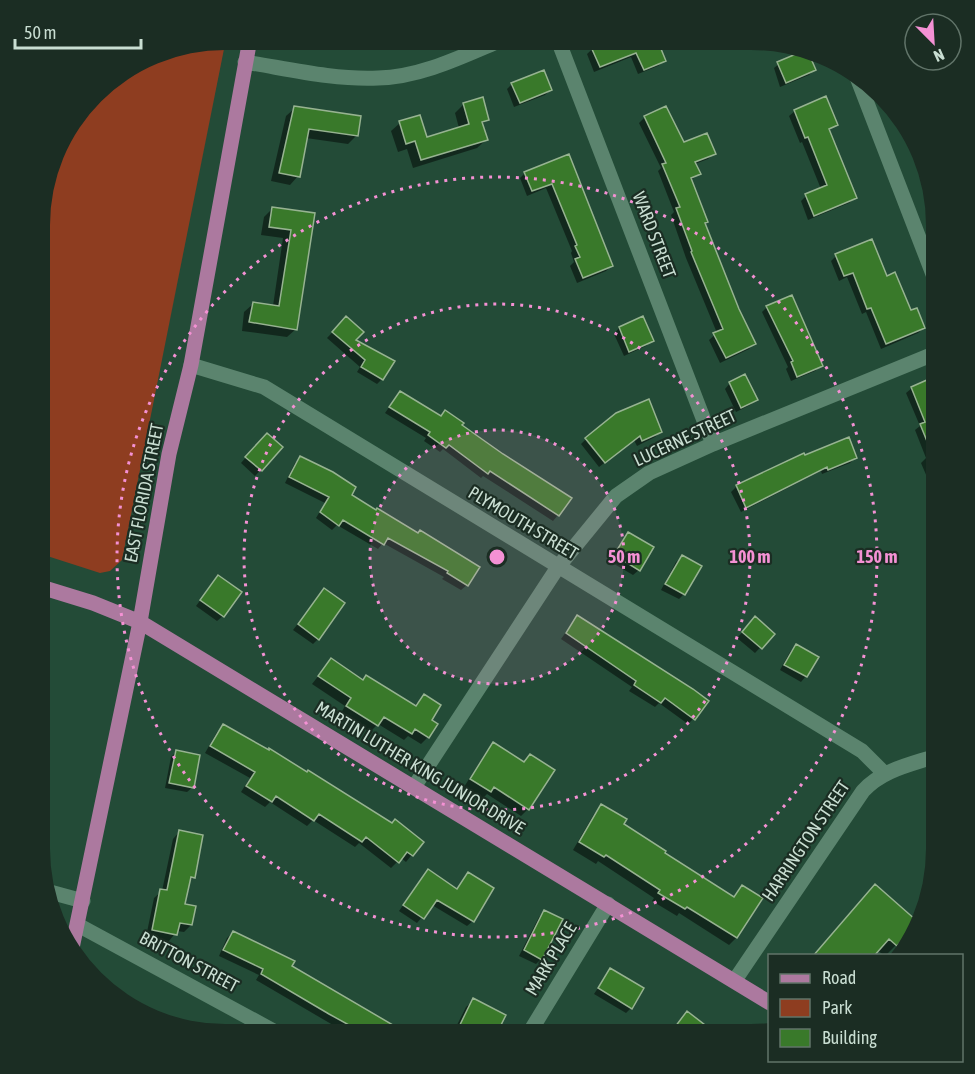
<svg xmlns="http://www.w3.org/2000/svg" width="975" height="1074" font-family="'Asap Condensed',sans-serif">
	<rect width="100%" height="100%" fill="#234b37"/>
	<!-- green -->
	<path fill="#8e3d20" d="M226,39L122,560L110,571L100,573L41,554L43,189L64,132L103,85L165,49Z"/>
	<!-- shadow -->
	<path fill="#0007" d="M346,39H373L369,43Z
		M602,40H676L659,48L664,61L658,66L638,74L631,57L594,72L587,54Z
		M805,52L814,70L809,75L780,87L774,68L780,63Z
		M512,84L550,90L545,95L514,107L507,89Z
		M482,99L488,119L481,125L486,140L477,148L413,168L407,149L398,152L391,131L400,123L426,138L459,128L455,113L463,105Z
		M295,108L357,135L348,144L306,138L298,176L290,185L271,181L286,116Z
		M795,111L836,124L828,131L855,198L849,203L808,220L801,201L806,196L821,189L802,142L800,143L789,116Z
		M645,117L683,144L714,153L708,159L695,164L699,174L690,181L704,224L738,309L754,343L749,349L720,363L709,340L717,333L686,258L671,215L674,212L658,171L661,168L639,123Z
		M568,156L611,266L606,271L577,283L570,266L574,262L571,253L572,251L546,188L527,196L520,178L525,173Z
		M272,209L313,215L296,329L287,337L242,331L244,312L253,304L273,306L283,238L261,235L264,217Z
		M836,256L886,278L910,312L924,328L918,333L881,349L866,312L862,314L847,277L839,281L831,261Z
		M767,307L821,365L815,371L791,381L786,369L788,367L762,312Z
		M346,318L353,341L382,379L377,384L357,372L360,367L327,338Z
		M642,318L652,341L646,346L624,356L614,334L619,328Z
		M936,378V481L930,484L921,463L926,458L915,430L920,426L906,393L912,388Z
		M730,383L756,400L750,405L736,412L725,389Z
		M400,392L440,417L460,425L503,455L570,498L558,515L553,521L483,476L481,478L443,449L440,452L424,441L426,438L385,413Z
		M660,432L655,437L637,446L634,440L599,467L581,444L586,439Z
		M261,440L281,448L255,476L241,463Z
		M803,455L804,457L855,458L850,463L822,474L821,471L741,512L731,492L736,487Z
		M301,457L350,496L467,585L461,590L442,579L444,577L383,543L378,549L337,525L332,530L316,518L325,503L285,483L295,463Z
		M628,533L639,570L633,575L609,561Z
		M682,557L684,594L679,599L661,590L676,562Z
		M213,583L223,616L217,621L196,606Z
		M324,590L318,639L313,644L293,630Z
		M577,617L693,719L688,724L659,703L655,707L629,691L632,687L561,639Z
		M750,624L773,634L755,653L737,638Z
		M796,646L806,676L801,682L780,670L790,652Z
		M331,660L362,681L366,677L414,706L424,696L430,720L428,737L421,744L408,736L404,740L378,724L370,732L341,713L345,706L312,684Z
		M223,726L422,842L406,862L401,858L391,868L359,843L355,847L313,820L307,826L270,802L265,807L241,792L250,778L205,753L217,732Z
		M493,744L523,763L530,756L528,809L521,816L487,794L482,799L464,787L486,752Z
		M176,752L193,787L187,792L165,788L171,757Z
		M602,806L622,824L663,854L733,898L742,887L761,899L736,938L729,945L679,913L677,916L652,901L654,898L598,861L596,864L573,850L594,814Z
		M180,831L194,877L188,882L183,905L191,925L184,932L177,931L169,941L146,937L154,898L162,891L173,839Z
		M468,874L473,921L467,926L432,905L417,923L399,911L423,877L456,890Z
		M864,898L896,945L885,956L877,950L872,956H813Z
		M544,912L541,959L536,964L519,956L539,917Z
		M233,932L290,966L401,1035H350L256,980L259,975L219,956L227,938Z
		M610,970L631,1008L626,1013L594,994Z
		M474,1000L494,1035H452L466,1007Z
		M445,1031L452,1035H442Z"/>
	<!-- building -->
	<path fill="#39792a" stroke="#97b391" stroke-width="1.5" d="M601,40H666L659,44L666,61L644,70L636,53L600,67L591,47L602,43Z
		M803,51L809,54L816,70L786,83L777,62Z
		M544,70L552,90L520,103L511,83Z
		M826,96L838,125L829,129L857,198L814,216L805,194L827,185L808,137L805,138L794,110Z
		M483,97L489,120L482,122L488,140L421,160L415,141L406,144L399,121L420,115L427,137L469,124L463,103Z
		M294,106L361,116L358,136L309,129L300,177L279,173Z
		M666,106L684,142L707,133L716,154L695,162L701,174L691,178L708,222L705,223L739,309L756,344L726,358L713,333L723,329L691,252L692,251L676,208L680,207L662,164L666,163L644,116Z
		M569,154L613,266L583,278L575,259L580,257L575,246L577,245L552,184L532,191L524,172Z
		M272,207L315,213L297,330L249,322L253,302L279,306L291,230L269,227Z
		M872,239L887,276L895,272L911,310L917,308L925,328L886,344L871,308L867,309L853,273L844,276L835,254Z
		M792,295L823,366L797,377L791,362L793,361L766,306Z
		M346,316L364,332L356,340L395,361L383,380L361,367L365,360L332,332Z
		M643,316L654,341L629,352L619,327Z
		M745,374L758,400L741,408L729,382Z
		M936,376V461H935L920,424L925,422L911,387Z
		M400,391L441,416L445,410L464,423L462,425L503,454L572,498L559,516L490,471L488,474L449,445L446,448L428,435L430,432L389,407Z
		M649,399L662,432L642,441L640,436L605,463L585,438L616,413Z
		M267,433L283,447L262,471L245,457Z
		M849,437L857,458L828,470L827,467L746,508L736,485L804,453L805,455Z
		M300,456L333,472L356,487L352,495L376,510L377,508L418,533L420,530L480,567L468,586L447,573L448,571L388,538L384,545L343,520L339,526L320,512L329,497L289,477Z
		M628,532L654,547L640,571L614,555Z
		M682,555L702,566L685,595L665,584Z
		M218,575L242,592L224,617L200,600Z
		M324,588L345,603L319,640L298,624Z
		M577,615L693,689L709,701L695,720L665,698L661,703L634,685L636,681L566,633Z
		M755,616L775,634L762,649L742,632Z
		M796,644L819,657L807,677L784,665Z
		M331,658L363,680L366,675L416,706L424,694L441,705L432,720L438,724L429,738L415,729L412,734L384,717L378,726L346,706L351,698L318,676Z
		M223,724L269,750V748L307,772L308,770L392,823L395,819L424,842L413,856L407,852L399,863L366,837L362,842L319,814L314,821L276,796L272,802L246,786L255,772L210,746Z
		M493,742L524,762L530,754L555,770L529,810L494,787L491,792L470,779Z
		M176,750L200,755L194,788L169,783Z
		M601,804L627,819L624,824L666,851L665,853L734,897L742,885L763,898L737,938L687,907L685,909L658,893L660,890L606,855L604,857L579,842Z
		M179,830L203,835L195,878L191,877L185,904L196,906L192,925L180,923L177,935L152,930L160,889L167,890Z
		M428,869L457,889L468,872L494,888L474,922L437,900L424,919L403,905Z
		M875,884L917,921V924L897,946L889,939L874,956H813Z
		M544,910L563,919L542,960L524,950Z
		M233,931L295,961L292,966L410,1035H367L329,1014L261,974L263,969L223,950Z
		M610,968L644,988L632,1009L598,988Z
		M473,998L506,1015L496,1035H455Z
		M687,1011L718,1035H669Z"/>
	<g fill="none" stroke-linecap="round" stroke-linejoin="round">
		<!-- minor -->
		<path stroke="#5b846e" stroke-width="15" d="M558,40L713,444
			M245,62C289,69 334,80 378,78C421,77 463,56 501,40
			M855,72L936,282
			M191,365L264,387L862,751L884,773
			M414,787L558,567L616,496L649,473L713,444L936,353
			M50,892L83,901
			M78,925L281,1035
			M735,980L863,791C882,770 909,765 936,756
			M528,1035L608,904"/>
		<!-- major -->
		<path stroke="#ac799f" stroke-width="15" d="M41,587L93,603L140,622L770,1003
			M71,953L140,622L169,454L191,365L250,39"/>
	</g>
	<!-- distance rings -->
	<circle cx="497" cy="557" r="127" fill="#f491d4" fill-opacity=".12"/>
	<g fill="none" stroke="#f491d4" stroke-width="3" stroke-dasharray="3 6">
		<circle cx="497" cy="557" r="127"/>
		<circle cx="497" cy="557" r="253"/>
		<circle cx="497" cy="557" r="380"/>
	</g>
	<g text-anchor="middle" stroke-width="4.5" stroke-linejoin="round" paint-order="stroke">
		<!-- street labels -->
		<g font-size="18" fill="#c9ded2" stroke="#1b2d23">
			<text transform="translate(654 235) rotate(69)" y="6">WARD STREET</text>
			<text transform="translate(685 438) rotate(-25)" y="6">LUCERNE STREET</text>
			<text transform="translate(144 493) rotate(-79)" y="6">EAST FLORIDA STREET</text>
			<text transform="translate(523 523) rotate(31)" y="6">PLYMOUTH STREET</text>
			<text transform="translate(420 768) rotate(31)" y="6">MARTIN LUTHER KING JUNIOR DRIVE</text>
			<text transform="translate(806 841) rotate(-56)" y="6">HARRINGTON STREET</text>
			<text transform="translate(551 959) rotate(-59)" y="6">MARK PLACE</text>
			<text transform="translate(189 962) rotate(28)" y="6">BRITTON STREET</text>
		</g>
	</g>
	<!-- crop -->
	<path d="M0 0H975V1074H0ZM225 50H751A175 175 0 0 1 926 225V849A175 175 0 0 1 751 1024H225A175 175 0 0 1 50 849V225A175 175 0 0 1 225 50Z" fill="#1b2d23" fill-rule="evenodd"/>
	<circle cx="497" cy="557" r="9" fill="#f491d4" stroke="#1b2d23" stroke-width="3"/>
	<g font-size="18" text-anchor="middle" font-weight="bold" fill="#f491d4" stroke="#1b2d23" stroke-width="4.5" stroke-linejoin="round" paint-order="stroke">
		<text x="624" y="563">50 m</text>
		<text x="750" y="563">100 m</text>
		<text x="877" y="563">150 m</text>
	</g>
	<!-- legend -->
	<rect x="768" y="954" width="195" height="108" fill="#1b2d23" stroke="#617469" stroke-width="1.5"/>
	<rect x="780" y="974" width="30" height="9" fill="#ac799f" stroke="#617469" stroke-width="1.5"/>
	<text x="822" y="984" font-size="18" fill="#c9ded2">Road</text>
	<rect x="780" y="999" width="30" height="18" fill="#8e3d20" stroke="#617469" stroke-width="1.5"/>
	<text x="822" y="1014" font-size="18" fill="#c9ded2">Park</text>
	<rect x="780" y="1029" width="30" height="18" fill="#39792a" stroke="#617469" stroke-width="1.5"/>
	<text x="822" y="1044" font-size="18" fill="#c9ded2">Building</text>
	<!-- north arrow -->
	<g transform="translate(933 42) rotate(156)"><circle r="28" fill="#1b2d23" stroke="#617469" stroke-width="1.5"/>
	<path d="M0-4.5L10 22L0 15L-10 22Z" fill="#f491d4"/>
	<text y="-9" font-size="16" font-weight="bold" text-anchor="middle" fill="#c9ded2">N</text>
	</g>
	<!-- scale -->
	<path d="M15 39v9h126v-9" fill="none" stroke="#c9ded2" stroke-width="3"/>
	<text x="24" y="39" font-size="18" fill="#c9ded2" stroke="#1b2d23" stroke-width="4.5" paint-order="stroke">50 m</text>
</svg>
